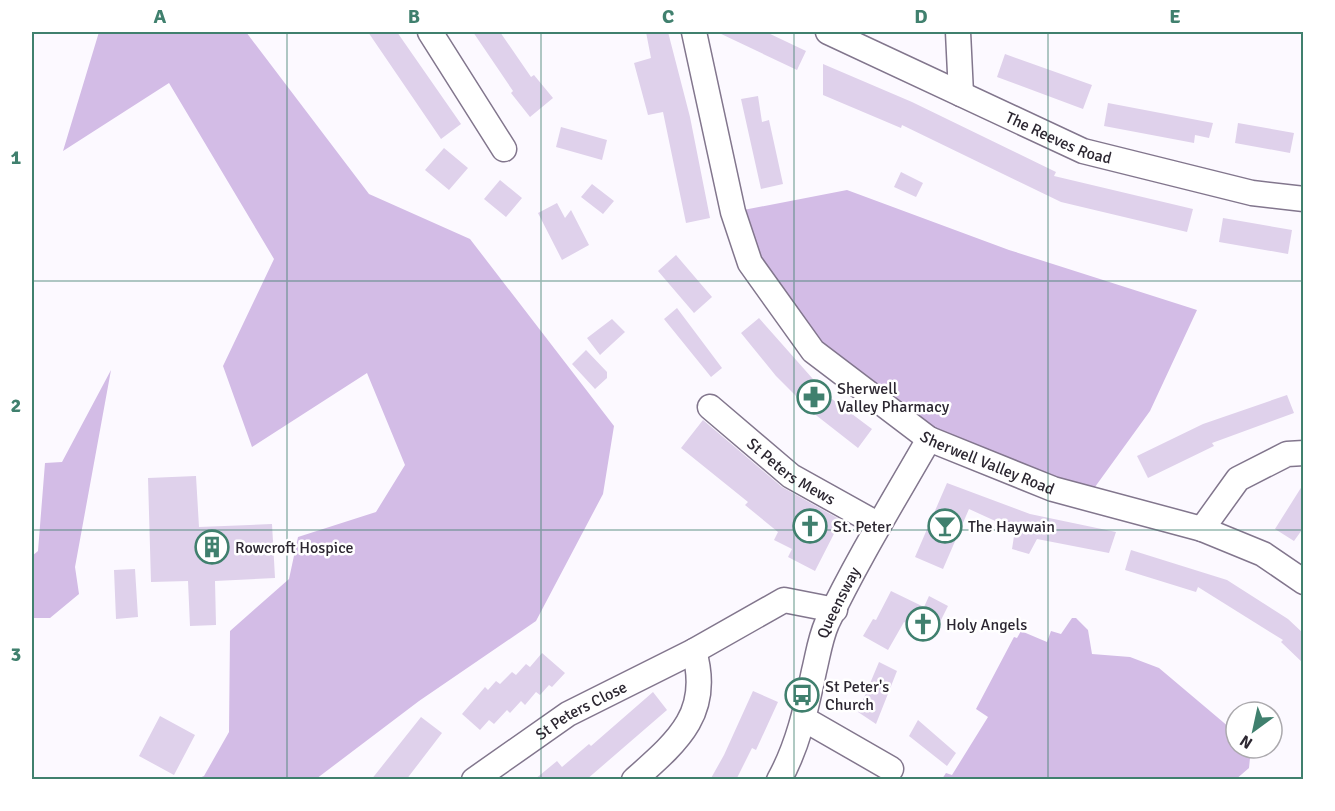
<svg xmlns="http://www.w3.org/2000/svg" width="1335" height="811" font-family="Signika,sans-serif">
	<rect width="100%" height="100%" fill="#fcf9ff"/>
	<!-- green -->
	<path fill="#d3bce6" d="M99,32H246L369,194L470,239L614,426L603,494L536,621L419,701L316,779H197L204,776L229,732L230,631L289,579L298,537L376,512L405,465L367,373L252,447L223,366L274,259L169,83L63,151Z
		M847,190L1009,250L1197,310L1150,411L1087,498L929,439L813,351L733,212Z
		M111,370L75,567L79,594L50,618H32V556L38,551L45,463L62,462Z
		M1072,618H1076L1088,630L1092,654L1130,657L1159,668L1236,733V748H1251L1249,768L1235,780L942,779L946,773L952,775L988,717L976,709L1014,637L1017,638L1021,631L1047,642L1051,631L1061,634Z"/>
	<!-- building -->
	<path fill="#dfd1eb" d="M368,32H397L461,124L441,139Z
		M473,32H500L531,77L534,75L553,98L530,117L511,93L513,91Z
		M646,32H668L690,117L710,218L686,223L663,112L648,115L634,63L651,58Z
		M717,32H766L806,51L797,70Z
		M1005,54L1092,85L1083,109L997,77Z
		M823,64L912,102L1056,172L1054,176L1193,209L1187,232L1061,202L902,125L901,128L823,95Z
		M758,96L762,122L769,120L783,184L761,189L741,99Z
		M1108,103L1213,123L1209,138L1195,135L1194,143L1104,126Z
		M1238,123L1294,133L1290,153L1235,143Z
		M561,127L607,140L602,160L556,147Z
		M444,148L468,168L449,190L425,170Z
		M901,172L923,183L916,197L894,187Z
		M500,180L522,198L506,217L484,199Z
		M592,184L614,201L603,214L581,197Z
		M557,203L565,218L571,210L589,245L562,260L538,213Z
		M1223,218L1292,230L1288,254L1219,242Z
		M676,255L712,297L694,313L658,271Z
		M677,308L722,368L711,377L664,319Z
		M759,318L828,396L872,429L858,448L812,412L776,376L741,333Z
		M612,319L625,332L600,355L587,338Z
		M586,350L607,372V378L595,389L572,364Z
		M1287,395L1294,413L1212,443L1214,446L1148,478L1137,456L1203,424Z
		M703,420L782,487L841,520L815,571L788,557L792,549L774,540L778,532L745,505L748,502L681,448Z
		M196,476L199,527L272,524L275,578L215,581L216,625L190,626L188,581L151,582L148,478Z
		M947,483L1030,514L1116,532L1109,553L1037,539L1029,554L1012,549L1015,530L969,509L943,569L915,557Z
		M1304,483V527L1294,541L1275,529Z
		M1131,550L1227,580L1288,619L1304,634V664L1281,642L1283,640L1198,587L1196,592L1125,570Z
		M135,569L138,617L116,619L114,570Z
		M891,591L924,607L929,596L948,606L933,636L904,622L888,650L863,636L873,619L876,620Z
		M542,653L565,673L552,687L549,685L540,695L536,692L525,705L521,701L510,713L507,710L494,724L489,720L480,730L462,714L485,687L488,690L496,681L500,684L512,672L516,675L526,664L530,667Z
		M879,662L897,671L876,724L858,712Z
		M753,691L778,702L756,750L752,748L736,780H710L724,755Z
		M653,692L667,710L586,780H534L557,761L562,767L589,744L591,746Z
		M160,716L195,735L174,775L139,756Z
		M421,717L442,733L406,780H371Z
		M918,720L956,753L947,766L909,736Z"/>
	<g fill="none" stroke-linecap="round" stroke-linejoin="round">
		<!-- minor casing -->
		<g stroke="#82768d" stroke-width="27">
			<g id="minor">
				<path d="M430,32L504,149"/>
				<path id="s1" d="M694,32L733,212L750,263L813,351L929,439L1053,489L1202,529L1263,554L1304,582"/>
				<path id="s2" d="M828,32L1083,151L1252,193L1304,199"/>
				<path d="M958,32L961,94"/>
				<path id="s3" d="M710,407L791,476L879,525"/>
				<path d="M1202,529L1238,479L1287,454L1304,453"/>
				<path d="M804,719L891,769"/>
				<path id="s4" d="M474,780L568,714L694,651"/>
				<path d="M634,780C678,741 712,713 694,651L784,600L835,610"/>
				<path id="s5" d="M779,780C798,746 806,709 814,671C818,655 820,639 827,623C857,560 894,500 929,439"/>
			</g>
		</g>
		<!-- minor -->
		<use href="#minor" stroke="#fff" stroke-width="24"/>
	</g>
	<!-- grid -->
	<path fill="none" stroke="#40806e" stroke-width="1.5" stroke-opacity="0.55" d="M287,32V780M541,32V780M794,32V780M1048,32V780M32,281H1304M32,530H1304"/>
	<!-- icons -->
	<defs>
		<g id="pharmacy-ring" transform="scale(1.725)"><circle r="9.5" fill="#fff" stroke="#40806e" stroke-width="1.5"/><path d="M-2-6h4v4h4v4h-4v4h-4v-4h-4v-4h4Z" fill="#40806e"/></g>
		<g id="church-ring" transform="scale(1.725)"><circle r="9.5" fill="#fff" stroke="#40806e" stroke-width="1.5"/><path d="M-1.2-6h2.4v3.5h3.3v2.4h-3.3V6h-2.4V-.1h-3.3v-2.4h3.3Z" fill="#40806e"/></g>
		<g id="bar-ring" transform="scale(1.725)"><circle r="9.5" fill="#fff" stroke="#40806e" stroke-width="1.5"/><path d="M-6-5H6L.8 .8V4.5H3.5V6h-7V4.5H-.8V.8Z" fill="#40806e"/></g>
		<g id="building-ring" transform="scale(1.725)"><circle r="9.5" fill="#fff" stroke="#40806e" stroke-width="1.5"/><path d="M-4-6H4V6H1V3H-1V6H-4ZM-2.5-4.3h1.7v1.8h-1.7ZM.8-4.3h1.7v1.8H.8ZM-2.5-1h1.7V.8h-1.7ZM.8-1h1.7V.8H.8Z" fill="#40806e"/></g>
		<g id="bus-ring" transform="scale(1.725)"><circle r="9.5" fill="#fff" stroke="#40806e" stroke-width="1.5"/><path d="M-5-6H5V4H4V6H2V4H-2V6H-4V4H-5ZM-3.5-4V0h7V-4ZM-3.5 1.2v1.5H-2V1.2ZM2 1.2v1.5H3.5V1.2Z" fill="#40806e"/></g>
	</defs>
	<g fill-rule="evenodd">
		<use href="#pharmacy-ring" x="814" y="397"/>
		<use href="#church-ring" x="810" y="526"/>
		<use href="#bar-ring" x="945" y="526"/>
		<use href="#building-ring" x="212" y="547"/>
		<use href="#church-ring" x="923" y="624"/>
		<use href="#bus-ring" x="802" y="695"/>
	</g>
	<g text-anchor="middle" stroke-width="5" stroke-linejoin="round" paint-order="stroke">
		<!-- street labels -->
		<g font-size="16" fill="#2c2731" stroke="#fff">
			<text dy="6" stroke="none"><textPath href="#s2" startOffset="254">The Reeves Road</textPath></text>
			<text dy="6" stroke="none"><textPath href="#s1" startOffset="555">Sherwell Valley Road</textPath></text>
			<text dy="6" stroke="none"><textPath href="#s3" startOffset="104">St Peters Mews</textPath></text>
			<text dy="6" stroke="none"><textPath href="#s5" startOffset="188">Queensway</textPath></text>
			<text dy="6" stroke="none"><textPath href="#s4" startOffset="128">St Peters Close</textPath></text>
		</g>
		<!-- poi labels -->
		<g font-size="16" fill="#2c2731" stroke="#fff" text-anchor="start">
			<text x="837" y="394">Sherwell<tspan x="837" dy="18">Valley Pharmacy</tspan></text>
			<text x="833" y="532">St. Peter</text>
			<text x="968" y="532">The Haywain</text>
			<text x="235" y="553">Rowcroft Hospice</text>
			<text x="946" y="630">Holy Angels</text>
			<text x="825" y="692">St Peter's<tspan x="825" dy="18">Church</tspan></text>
		</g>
	</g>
	<!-- border -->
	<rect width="1335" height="811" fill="none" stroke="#ffffff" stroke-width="66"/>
	<!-- north arrow -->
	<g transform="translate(1254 730) rotate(213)"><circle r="28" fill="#ffffff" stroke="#aba9ad" stroke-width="1.5"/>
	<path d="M0-4.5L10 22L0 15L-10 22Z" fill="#40806e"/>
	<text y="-9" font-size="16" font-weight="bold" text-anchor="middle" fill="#2c2731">N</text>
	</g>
	<rect x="33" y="33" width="1269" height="745" fill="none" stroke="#40806e" stroke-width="2"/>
	<g font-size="20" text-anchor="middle" font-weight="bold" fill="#40806e">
		<text x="160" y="23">A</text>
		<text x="414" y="23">B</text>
		<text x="668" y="23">C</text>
		<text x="921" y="23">D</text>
		<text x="1175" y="23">E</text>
		<text x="16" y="164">1</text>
		<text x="16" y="412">2</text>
		<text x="16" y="661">3</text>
	</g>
</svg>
